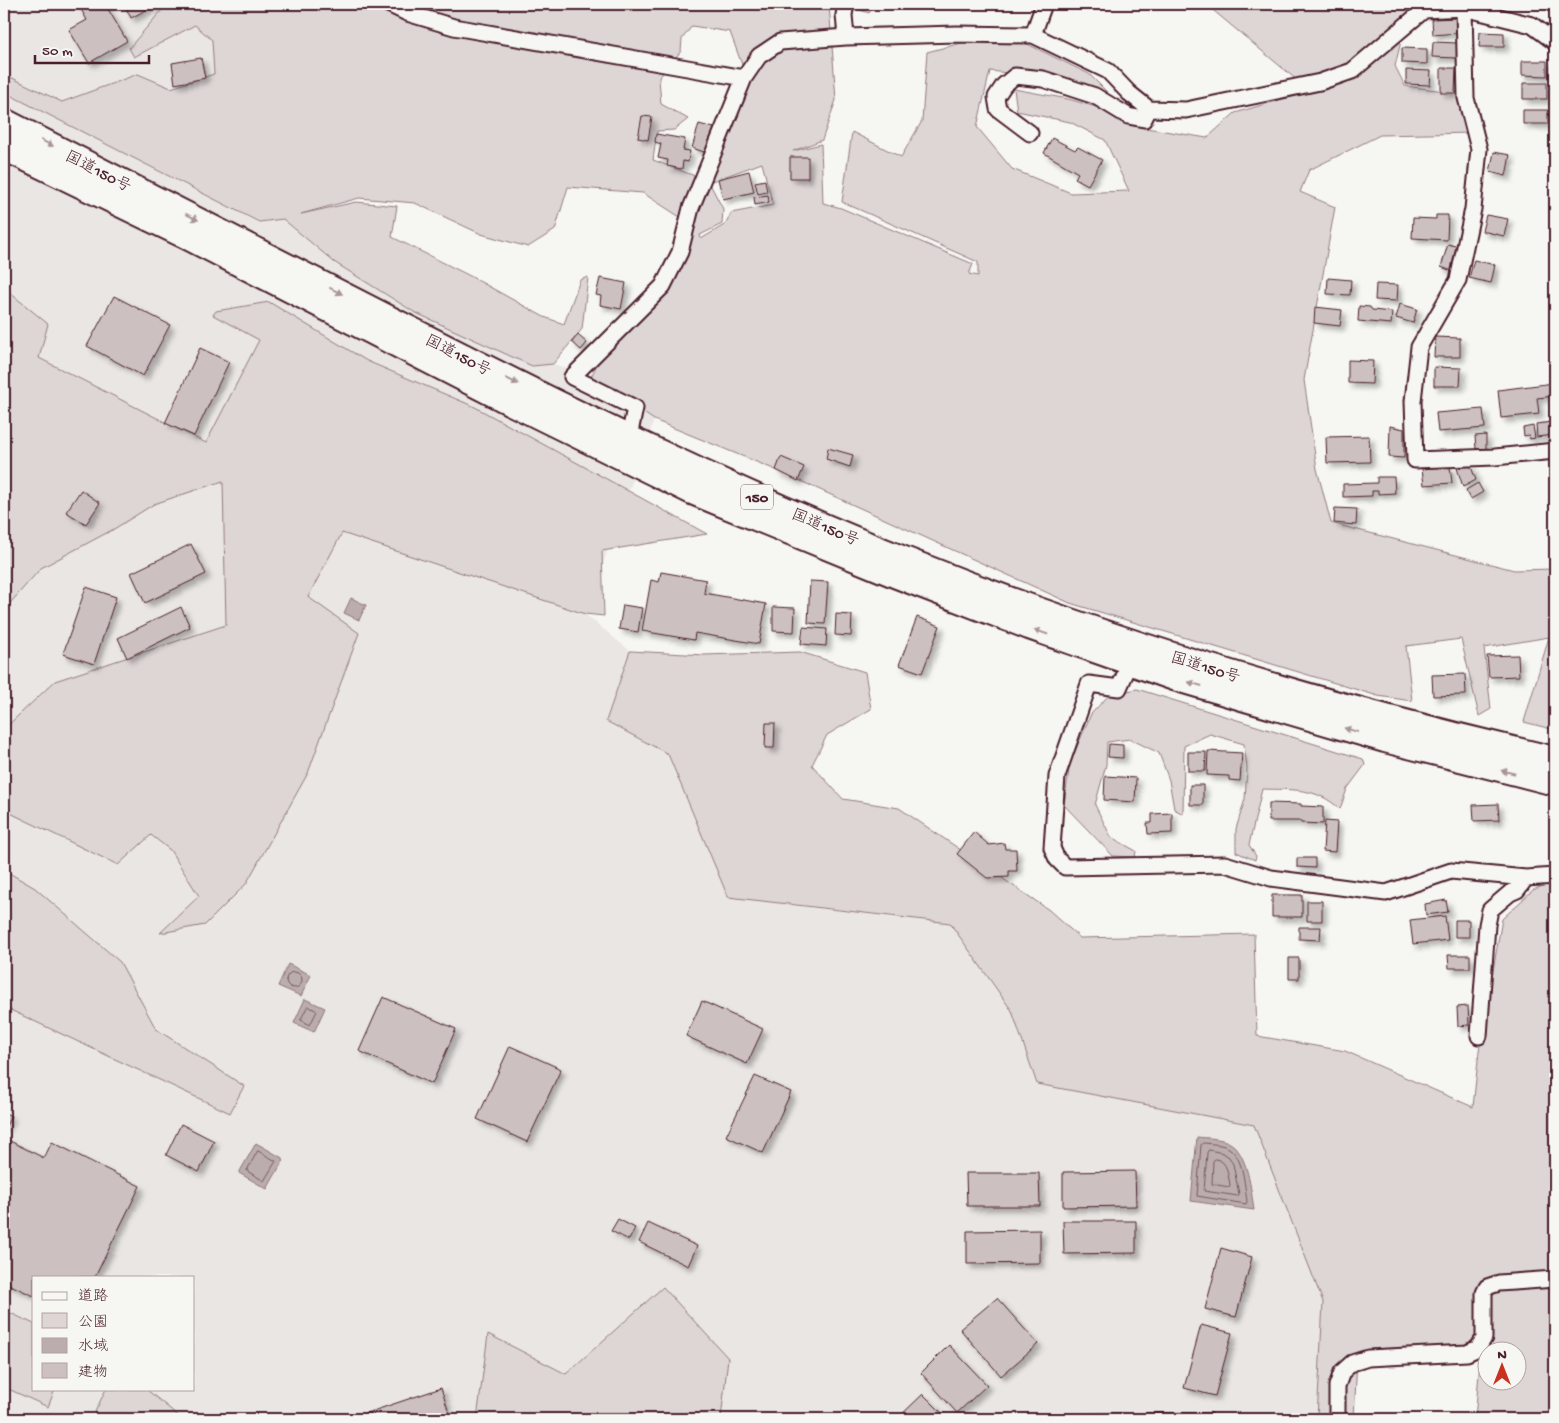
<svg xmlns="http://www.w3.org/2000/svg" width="1559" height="1423" font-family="'Gochi Hand','Klee One',sans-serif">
	<defs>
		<filter id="shadow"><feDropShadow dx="4.5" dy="4.5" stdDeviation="2.5" flood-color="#0004"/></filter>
	</defs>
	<rect width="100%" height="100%" fill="#f6f6f2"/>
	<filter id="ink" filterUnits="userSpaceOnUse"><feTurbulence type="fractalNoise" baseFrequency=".02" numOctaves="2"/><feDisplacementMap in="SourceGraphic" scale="10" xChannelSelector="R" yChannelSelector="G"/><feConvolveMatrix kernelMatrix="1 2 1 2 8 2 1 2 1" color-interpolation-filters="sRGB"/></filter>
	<g filter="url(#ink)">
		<!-- built -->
		<path fill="#e9e6e3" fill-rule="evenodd" d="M4,4H167L129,48L134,57L195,25L212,40L214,74L171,88L138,74L62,102L4,74Z
			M4,92L258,222L283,219L334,262L414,312L532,366L553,364L591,377L654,420L585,614L630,651L625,666L790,905L950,923L1012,1011L1037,1084L1220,1118L1246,1120L1254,1125L1323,1302L1317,1419H4ZM34,1277H194V1389H34Z"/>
		<!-- green -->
		<path fill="#ddd6d5" stroke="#947a80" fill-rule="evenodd" d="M167,4H829L836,100L822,140L793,151L821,144L823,203L841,208L973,264L969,274L978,276V262L842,202L852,132L901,157L922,121L927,52L977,39L1023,42L1089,74L1108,93L1046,77L990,71L977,127L1012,169L1071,193L1129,191L1105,140L1070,122L1017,111L1014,89L1068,99L1128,116L1134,126L1207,138L1235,113L1310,91L1208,6L1207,4H1410L1395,66L1405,86L1461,93L1473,133L1380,135L1309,170L1300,192L1335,207L1304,380L1317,469L1331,523L1514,570L1555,569V730L1524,722L1549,637L1484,648L1491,709L1479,716L1461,639L1406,646L1412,701L1378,696L1070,603L776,470L654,420L591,377L603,352L666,293L699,193L711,186L723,209L722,224L700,235L701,239L726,224L731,213L773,205L762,163L712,181L703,188L748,81L730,32L692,26L682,39L681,51L659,78L661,104L688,119L674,130L657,131L653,160L695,176L683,219L643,193L568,187L555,230L528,247L481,234L415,203L359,198L301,214L356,202L397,206L392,237L470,276L544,317L564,324L580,280L588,277L582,329L553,364L532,366L414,312L334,262L283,219L259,222L4,92V74L62,102L138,74L171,88L214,74L212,40L195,25L134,57L129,48Z
			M852,4H875L869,13L851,7Z
			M4,288L48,324L39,358L206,443L259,340L213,315L216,311L269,302L367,361L475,407L707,534L602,551L604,616L585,614L342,533L308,597L359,633L308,773L246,884L205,925L160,933L199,896L170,850L151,835L118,865L4,810V729L55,681L226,625L223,481L154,504L114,529L41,568L4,610Z
			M630,651L704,655L800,652L865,672L871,709L827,735L812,765L843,799L899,808L1049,910L1080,938L1254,934L1257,1036L1345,1051L1473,1107L1479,1051L1502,919L1533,890L1555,881V1419H1475L1481,1350L1357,1358L1354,1419H1317L1323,1302L1254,1125L1037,1084L1012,1011L950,923L728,897L668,754L606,721ZM1486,1350H1516V1380H1486Z
			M1137,689L1363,759L1365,765L1347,789L1340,809C1316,787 1293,790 1262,789L1249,845L1256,856L1255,860L1236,852V829L1245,799L1247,768L1244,744L1210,734L1184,746L1183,814L1174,809L1169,780L1159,753L1130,739L1107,742L1106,765L1095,805L1111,837L1136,851L1135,857L1113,856L1064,805L1070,763L1091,714L1109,695Z
			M4,870L35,888L120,962L156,1029L244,1086L230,1113L4,1007Z
			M663,1287L728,1358L721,1419H477L488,1334L566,1374Z
			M4,1310L34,1324V1389H55L48,1407L4,1387Z
			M106,1389H146L182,1419H103L95,1412Z"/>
		<!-- water -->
		<path fill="#bbadae" stroke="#8e747a" d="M351,598L366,605L359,620L344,613Z
			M288,964L311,975L301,996L278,986Z
			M305,999L325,1008L314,1032L294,1023Z
			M1197,1137C1206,1138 1220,1138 1228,1142C1248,1151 1251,1191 1254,1210L1191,1201Z
			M256,1143L284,1159L267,1189L239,1173Z"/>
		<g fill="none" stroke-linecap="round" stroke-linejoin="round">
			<!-- shore -->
			<path stroke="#77585f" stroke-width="1" d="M286 980a8 8 0 1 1 16 0a8 8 0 1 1-16 0Z
				M308,1006L317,1011L310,1025L301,1020Z
				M1204,1143C1211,1144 1221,1144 1227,1147C1244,1156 1244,1184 1247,1201L1246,1204L1197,1196L1201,1145Z
				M1209,1150L1223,1153L1229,1157L1233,1164L1239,1194L1238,1196L1204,1191L1207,1153Z
				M258,1151L276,1161L264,1181L247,1171Z
				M1216,1159C1228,1161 1228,1175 1230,1185L1229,1187L1212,1184L1213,1161Z"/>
		</g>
		<!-- building -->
		<path fill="#ccc1c0" stroke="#4a1f2b" filter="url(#shadow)" d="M78,4H105L127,41L89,63L69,30L87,20Z
			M124,4H157L131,18Z
			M1457,18V33L1433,35L1432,19Z
			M1480,32L1504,33V47H1479Z
			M1433,42L1458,43L1457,58L1432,57Z
			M1402,48L1427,49V64L1402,63Z
			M201,58L205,78L175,84L172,63Z
			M1522,61H1547V76L1522,75Z
			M1441,68H1456L1455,93H1441Z
			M1406,70L1431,71L1430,85L1406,84Z
			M1523,83H1547V99H1523Z
			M1523,110H1548V124H1523Z
			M642,116L652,117L648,140L638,138Z
			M699,124L714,128L707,153L692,148Z
			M656,134L685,139L683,150L690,151L688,162L683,161L682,169L667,166L668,160L658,158L661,144L655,142Z
			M1052,138L1075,150L1078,147L1102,160L1088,185L1075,178L1078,173L1044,153Z
			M1494,152L1510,155L1506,176L1490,172Z
			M790,157H808V178H790Z
			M749,171L754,192L723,199L718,179Z
			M765,180L767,192L758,194L755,182Z
			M768,195L769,202L755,205L754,197Z
			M1436,215H1448L1447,240L1412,238L1413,218L1436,219Z
			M1486,215L1508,219L1504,236L1482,231Z
			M1448,244L1459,247L1452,271L1441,267Z
			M1474,260L1495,265L1491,283L1469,278Z
			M600,278L626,283L621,309L600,305L601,296L596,295Z
			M1328,278L1351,280L1350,295L1327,294Z
			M1376,284L1398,285L1397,301L1375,300Z
			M114,296L170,325L143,376L87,346Z
			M1400,304L1417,309L1413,323L1396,318Z
			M1359,306L1370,307L1372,310L1392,312L1391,324L1358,321Z
			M1315,307L1342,310L1340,326L1314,323Z
			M578,335L587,343L581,350L572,342Z
			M1435,337L1460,338V357H1434Z
			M200,348L229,362L194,436L165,423Z
			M1348,360L1373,361L1372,384L1348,383Z
			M1434,367L1461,368L1460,386H1434Z
			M1554,383L1555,396L1537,398L1539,414L1501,418L1498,390Z
			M1483,409L1485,428L1438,432L1436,413Z
			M1552,422L1553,435L1537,437L1536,424Z
			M1390,426L1404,429V458L1389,457Z
			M1533,426L1535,438L1530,439L1529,435L1524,436L1523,428Z
			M1486,435V449H1476L1475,436Z
			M1369,436L1370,462L1327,463L1326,437Z
			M828,448L853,455L850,467L826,459Z
			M781,457L804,467L798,481L776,470Z
			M1470,464L1476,480L1463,487L1457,468Z
			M1450,466L1452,483L1424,485L1422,468Z
			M1377,477H1394L1395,493L1378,494V491H1372V496L1343,497V484L1377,483Z
			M1478,483L1483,492L1471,499L1466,490Z
			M81,490L100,503L86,524L66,512Z
			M1335,508L1357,509L1356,525L1334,523Z
			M191,544L206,574L145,603L131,573Z
			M661,572L706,580L704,593L766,604L759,644L695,633L694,640L642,631L651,580L659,582Z
			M810,581L828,582L825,624L808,623Z
			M86,587L116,597L94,664L63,654Z
			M623,605L642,608L638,632L619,629Z
			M181,607L190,627L127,658L118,638Z
			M773,607L795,608L794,632L773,631Z
			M836,614L852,615L851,636L835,635Z
			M917,617L940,626L922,673L899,665Z
			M803,627L827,629L826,646L801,644Z
			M1518,655L1519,676L1489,677L1487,656Z
			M1465,674L1466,695L1433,696L1432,675Z
			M766,723H775L774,748H765Z
			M1109,744L1123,745V758L1108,757Z
			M1208,751L1242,753L1240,781L1229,780V776L1207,775Z
			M1188,752H1206L1205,771H1188Z
			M1105,776L1136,778L1135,802L1104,800Z
			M1190,785H1203V805H1190Z
			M1269,803L1301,804V806L1323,807V824L1301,823V821H1269Z
			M1498,804L1499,820L1474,821L1473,805Z
			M1172,813V833L1148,834L1147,823H1152V814Z
			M1325,821L1337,822L1335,852L1323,851Z
			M974,832L989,845L1004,843L1005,849H1016L1017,871H1009V877L987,878L957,854Z
			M1297,858H1315V868L1297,867Z
			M1272,895H1302V917H1272Z
			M1446,900L1448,912L1426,915L1425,904Z
			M1307,901H1322V921H1307Z
			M1445,916L1448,940L1413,944L1410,920Z
			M1455,920H1469V937H1455Z
			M1299,927H1321L1320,940L1299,939Z
			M1448,955H1470V968H1449Z
			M1289,958H1299V979H1289Z
			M383,997L456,1029L432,1084L359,1051Z
			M702,1001L763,1029L747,1064L686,1036Z
			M1468,1006L1469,1025L1458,1026L1457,1007Z
			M510,1046L561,1069L527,1142L477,1119Z
			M755,1076L791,1092L763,1153L726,1136Z
			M4,1112L11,1116L4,1130Z
			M181,1124L214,1141L199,1172L166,1155Z
			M4,1138L44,1158L52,1142L140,1186L95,1277H34V1296L4,1282Z
			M1135,1171L1136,1206L1063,1207V1172Z
			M966,1173H1039L1040,1206H967Z
			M618,1219L635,1228L629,1240L611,1231Z
			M1063,1221H1136V1253L1064,1254Z
			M648,1223L697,1246L688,1266L639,1242Z
			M1040,1230V1263L967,1264V1231Z
			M1221,1248L1252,1257L1236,1317L1205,1309Z
			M997,1298L1038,1344L1001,1376L960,1329Z
			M1201,1325L1232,1333L1215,1396L1184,1388Z
			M949,1345L987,1385L957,1413L921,1373Z
			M441,1388L451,1419H349Z
			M923,1394L948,1419H897Z
			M1121,1413V1419H1049V1414Z
			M1146,1413H1212V1419H1146Z"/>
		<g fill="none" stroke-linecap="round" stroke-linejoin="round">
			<!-- minor casing -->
			<g stroke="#4a1f2b" stroke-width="19">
				<path id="minor" d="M388,4L407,13L454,27L744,78
					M846,4L844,15L846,37
					M1462,4L1464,8L1466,98L1479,149L1473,209L1458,280L1419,347L1413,401L1415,460L1495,457L1555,451
					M1033,35L1044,4
					M1030,133L998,109L996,97L1004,85L1015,76L1043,79L1095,96L1128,116L1144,119L1149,109
					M629,437L635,408L572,377L663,286L680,252L691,208L744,78L759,56L780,42L846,37L957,34L1033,35L1108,71L1129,93L1149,109L1186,110L1320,82L1352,71L1424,10L1464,8L1532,25L1555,42
					M1130,663L1119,688L1089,684L1057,776L1052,848L1057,859L1065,867L1225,864L1271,878L1386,893L1451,871L1526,878L1555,876
					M1479,1036L1487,925L1490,910L1510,893L1517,890L1526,878
					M1337,1419V1386L1342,1372L1352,1363L1368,1358L1467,1353L1478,1348L1484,1338V1293L1487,1287L1499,1283L1555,1279"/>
			</g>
			<!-- trunk casing -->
			<g stroke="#4a1f2b" stroke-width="28">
				<path id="trunk" d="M4,121C127,184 250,247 373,310C548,400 725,488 909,561C1119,645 1335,708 1555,759
					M4,148L189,238L505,400L692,492L897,576L1029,627L1174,678L1385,740L1555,783"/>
			</g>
			<!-- minor -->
			<use href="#minor" stroke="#f6f6f2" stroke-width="15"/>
			<!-- trunk -->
			<use href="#trunk" stroke="#f6f6f2" stroke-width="24"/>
		</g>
		<!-- one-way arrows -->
		<defs><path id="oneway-solid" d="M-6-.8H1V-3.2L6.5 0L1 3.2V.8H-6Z" transform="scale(1.25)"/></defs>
		<g fill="#a99598">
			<use href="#oneway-solid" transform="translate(47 143) rotate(27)"/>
			<use href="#oneway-solid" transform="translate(192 217) rotate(27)"/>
			<use href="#oneway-solid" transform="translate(336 291) rotate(27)"/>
			<use href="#oneway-solid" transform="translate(512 381) rotate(26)"/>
			<use href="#oneway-solid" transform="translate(1041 632) rotate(-161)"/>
			<use href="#oneway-solid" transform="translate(1195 684) rotate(-164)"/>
			<use href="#oneway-solid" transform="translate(1351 730) rotate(-164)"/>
			<use href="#oneway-solid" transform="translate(1508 772) rotate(-167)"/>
		</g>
	</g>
	<g text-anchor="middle" stroke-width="4" stroke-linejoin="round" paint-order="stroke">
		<!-- shield labels -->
		<rect fill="#f6f6f2" stroke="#7e6067" stroke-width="1" x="741" y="484.5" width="32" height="25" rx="4"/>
		<g font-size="15" font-weight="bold" fill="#4a1f2b">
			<text x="757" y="502">150</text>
		</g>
		<!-- street labels -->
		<g font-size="16" fill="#4a1f2b" stroke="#f6f6f2">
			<text transform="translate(99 170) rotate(27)" y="6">国道150号</text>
			<text transform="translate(459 354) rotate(27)" y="6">国道150号</text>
			<text transform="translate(826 526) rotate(23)" y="6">国道150号</text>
			<text transform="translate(1206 666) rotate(17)" y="6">国道150号</text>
		</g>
	</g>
	<!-- margin -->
	<rect width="1559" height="1423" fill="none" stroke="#f6f6f2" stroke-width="20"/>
	<rect x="10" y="10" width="1539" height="1403" fill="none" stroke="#4a1f2b" stroke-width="2" filter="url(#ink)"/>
	<!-- legend -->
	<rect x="32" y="1276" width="162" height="115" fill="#f6f6f2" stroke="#b1a0a2"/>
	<rect x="42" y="1292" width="25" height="8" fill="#f6f6f2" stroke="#b1a0a2"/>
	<text x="78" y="1300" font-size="15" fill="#4a1f2b">道路</text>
	<rect x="42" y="1313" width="25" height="15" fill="#ddd6d5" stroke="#b1a0a2"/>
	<text x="78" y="1326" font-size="15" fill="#4a1f2b">公園</text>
	<rect x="42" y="1338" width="25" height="15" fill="#bbadae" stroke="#b1a0a2"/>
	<text x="78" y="1350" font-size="15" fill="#4a1f2b">水域</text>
	<rect x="42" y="1363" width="25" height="15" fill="#ccc1c0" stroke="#b1a0a2"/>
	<text x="78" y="1376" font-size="15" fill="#4a1f2b">建物</text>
	<!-- north arrow -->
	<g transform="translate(1502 1366)"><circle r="24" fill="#f6f6f2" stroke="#b1a0a2"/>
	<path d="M0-4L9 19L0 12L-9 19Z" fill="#c8321e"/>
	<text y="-8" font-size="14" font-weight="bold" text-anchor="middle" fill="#4a1f2b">N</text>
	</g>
	<!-- scale -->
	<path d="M35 55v8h114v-8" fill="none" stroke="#4a1f2b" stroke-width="2.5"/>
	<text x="42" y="55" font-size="15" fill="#4a1f2b" stroke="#f6f6f2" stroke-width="4" paint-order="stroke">50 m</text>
</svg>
